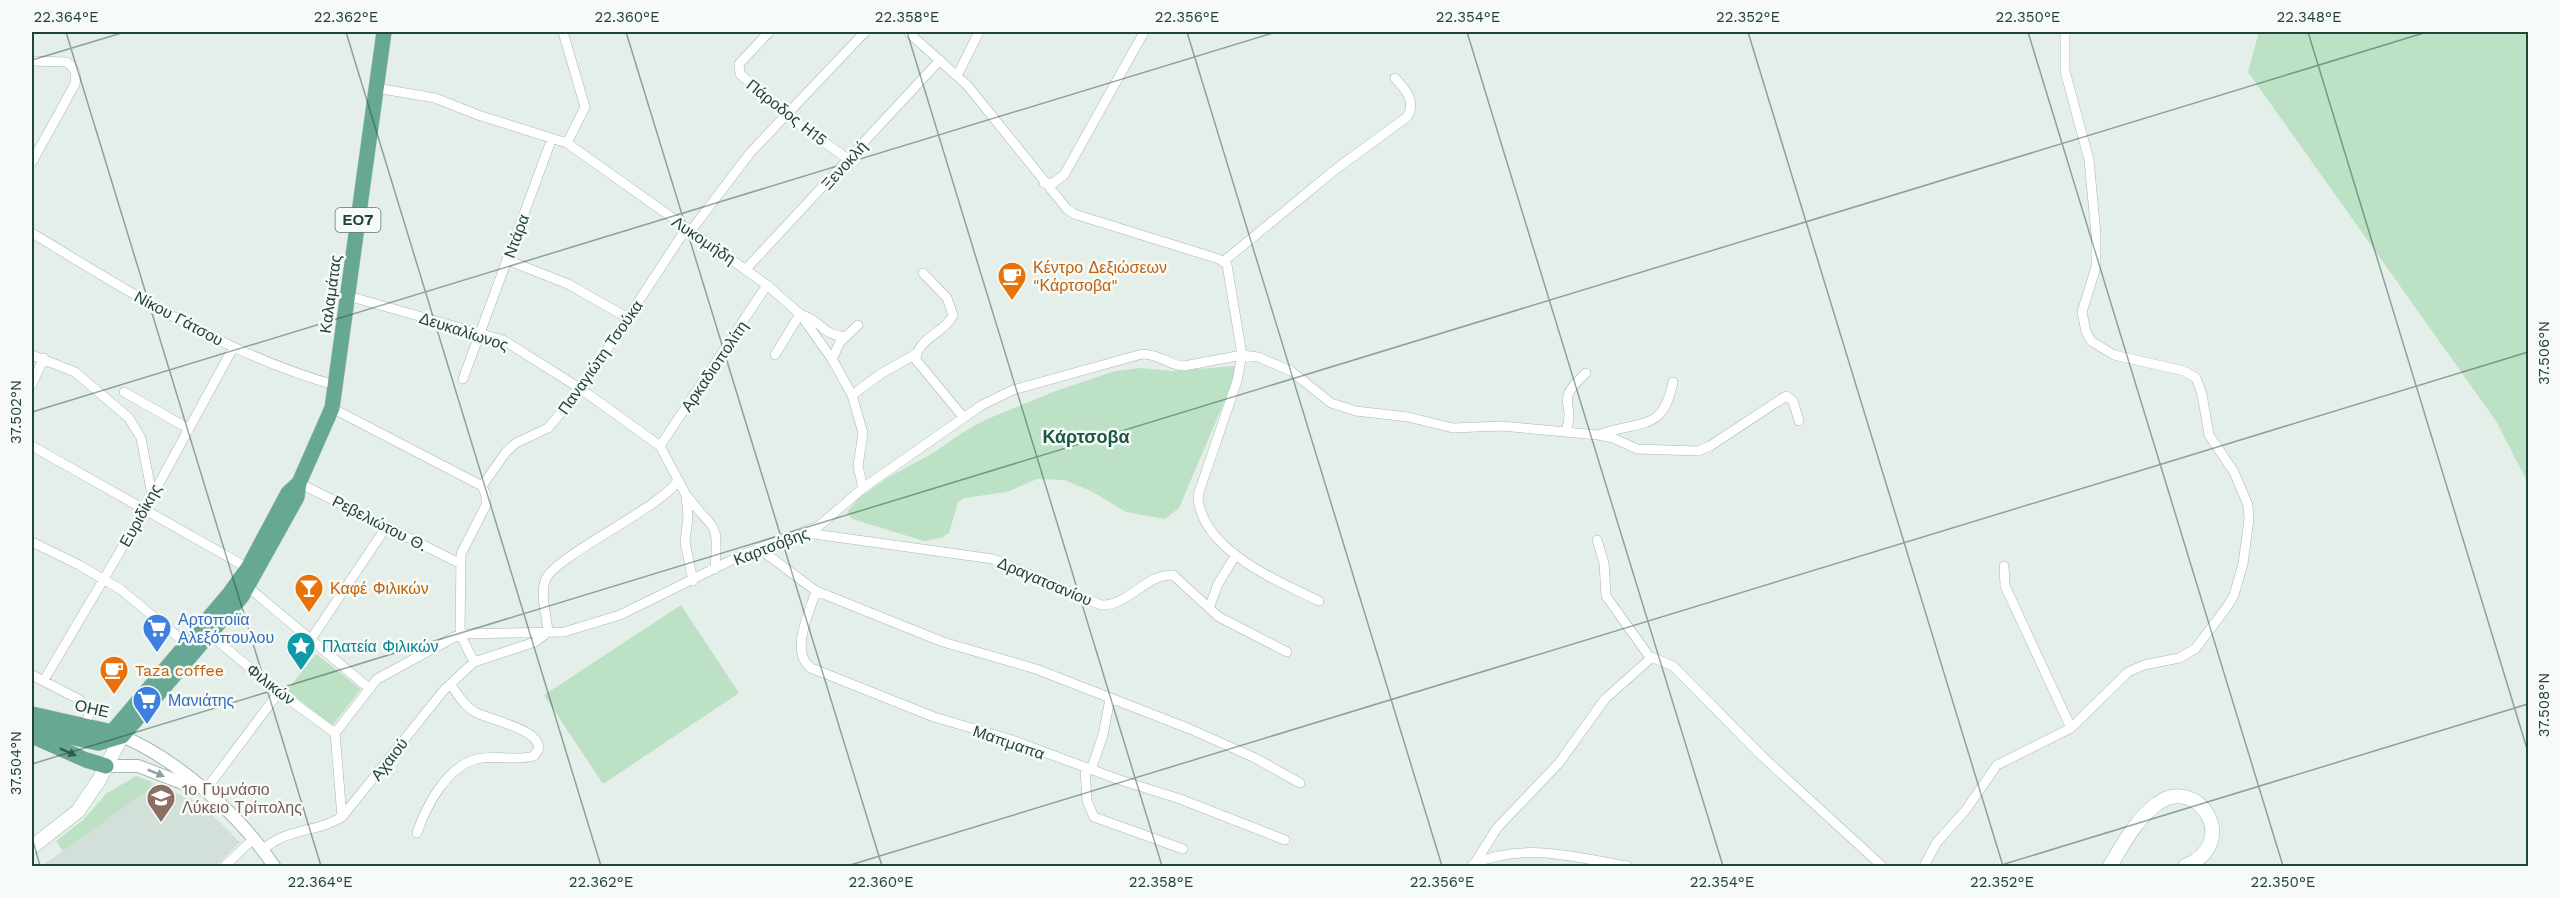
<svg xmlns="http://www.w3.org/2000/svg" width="2560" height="898" font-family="'Work Sans',sans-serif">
	<rect width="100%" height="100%" fill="#e5efea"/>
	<!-- built -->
	<path fill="#d3dfd9" d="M152,782L201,804L240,842L216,866H42L147,791Z"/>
	<!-- green -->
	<path fill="#bce1c5" d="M2259,32H2528V483L2496,421L2248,72Z
		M1234,366V379L1179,508L1165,519L1126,512L1091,491L1064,480L1037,479L1007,492L964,498L958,502L949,533L941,538L924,541L852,519L847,512L859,498L889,477L933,453L962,433L985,420L1053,392L1115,371L1141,368L1172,371Z
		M681,605L739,693L603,784L544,695Z
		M316,654L361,689L332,726L287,690Z
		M136,776L152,782L147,791L63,851L56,841L83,820L107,793Z"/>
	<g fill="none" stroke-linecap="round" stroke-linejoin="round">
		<!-- minor casing -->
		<g stroke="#a7b8b1" stroke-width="10">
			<path id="minor" d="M563,32L585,107L567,143
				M769,32L739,64L740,74L787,115L849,160
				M908,32L967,85L1067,209L1074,214L1219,259L1227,265L1242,355L1237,381L1198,495C1200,550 1278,581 1319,601
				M32,61L66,62C75,67 77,74 75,84L32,162
				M957,76L979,32
				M376,88L435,98L478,115L567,143L767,285L800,314L832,359L852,395L863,433L858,466L863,488
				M1044,183H1053L1064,175L1144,32
				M690,232L750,153L865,32
				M32,233C129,292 225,354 335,385
				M507,260L568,284L628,318
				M1224,261L1336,169L1407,117C1417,102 1405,89 1395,78
				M746,269L940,60
				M923,273L947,298L953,315C945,333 916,339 916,360L964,418
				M348,296L503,340L581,389L660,446L686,495L688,516L685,542L693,581
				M802,315C821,320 822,335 845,337
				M32,355L75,372L129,418L141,438L152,495
				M775,355L800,314
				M832,359L840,342L858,325
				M463,379L552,138
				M32,384L44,358
				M124,392L189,429
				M852,395L882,373L916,354
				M332,408L482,486
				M1566,431C1577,400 1552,404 1586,373
				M1601,434C1642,420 1663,432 1673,382
				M32,446L248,568
				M660,446L767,285
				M299,483L461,564
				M482,486L506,452L516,443L548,428L581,389L686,229
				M687,496C714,533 719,517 715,569
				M807,533L993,559L1101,605C1129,606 1145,574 1173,575L1219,617L1287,652
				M1597,540L1604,563L1606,596L1649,656L1673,666L1763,757L1882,866
				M32,542L79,565L120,589L189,646
				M758,548L816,591L943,642L1036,669L1190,729L1253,757L1300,783
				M2004,566L2005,586L2071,728
				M248,587L370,689
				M816,591C810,611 789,652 811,668L934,717L1009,739L1117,779L1180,799L1285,840
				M1209,608L1218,584L1235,556
				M209,634L279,692L335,733
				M311,639L387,526
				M474,662L535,642L548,632C547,617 540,595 545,581C552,557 656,511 678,481
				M32,675L80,700L89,711L87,725
				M44,680L144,511L233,348
				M335,733L377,679L460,634L564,632L620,615L744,554L819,526L863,488L982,405L1013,390L1142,354C1161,354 1167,365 1184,366L1242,355L1258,357L1291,371L1331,403L1356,411L1408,417L1453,428L1501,426L1598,435L1613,438L1637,449L1698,451L1710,446L1786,396L1793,401L1799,421
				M335,733L342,817
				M1085,768L1087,801L1094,817L1183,849
				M1091,770L1103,735L1110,699
				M204,792L279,692
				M417,833C426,806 447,766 477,759C496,755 515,761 534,756L539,748C537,728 492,721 475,712C464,706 457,693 450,684
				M263,850C285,828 317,833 342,817L444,690L474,662L460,634L461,554L486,505V495L482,486
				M1475,863L1497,828L1559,763L1605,699L1651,658
				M1473,864C1524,842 1575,857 1627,866
				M225,866L253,839
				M1924,866L1937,842L1965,811L1997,765L2071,728L2128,672L2144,665L2179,658L2195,649L2227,607L2234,595L2243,564L2249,519L2248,505L2234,472L2209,435L2202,394L2196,378L2184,371L2114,355L2091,341L2086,332L2082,312L2096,267V234L2089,160L2065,71V32"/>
		</g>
		<!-- tertiary casing -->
		<g stroke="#a7b8b1" stroke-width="14">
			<path id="tertiary" d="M117,734C175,757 240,815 274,866
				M106,766H138L195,788"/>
		</g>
		<!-- secondary casing -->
		<g stroke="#a2bcb2" stroke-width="15">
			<path id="secondary" d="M32,847L78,811L99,780L122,736
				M2110,866C2123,845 2136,819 2157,804C2198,773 2242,844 2185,866"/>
		</g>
		<!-- primary casing -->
		<g stroke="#c1cac7" stroke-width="16">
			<path id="primary" d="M32,714L112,732L230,593L248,568L288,493L299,483
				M32,729L98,743L122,736L242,596L297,497L299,483L332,408L384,32
				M32,736L86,760L106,766"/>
		</g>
		<!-- minor -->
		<use href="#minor" stroke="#fff" stroke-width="9"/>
		<!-- tertiary -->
		<use href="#tertiary" stroke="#fff" stroke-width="12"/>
		<!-- secondary -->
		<use href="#secondary" stroke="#fff" stroke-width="14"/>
		<!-- primary -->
		<use href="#primary" stroke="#66a894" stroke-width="15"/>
	</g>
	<!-- one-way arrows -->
	<defs><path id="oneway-solid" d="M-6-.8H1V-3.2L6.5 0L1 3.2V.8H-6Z" transform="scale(1.5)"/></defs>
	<use fill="#335c4f" href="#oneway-solid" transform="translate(68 752) rotate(24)"/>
	<use fill="#90a19c" href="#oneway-solid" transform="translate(156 773) rotate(22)"/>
	<!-- ticks -->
	<path fill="none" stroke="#224338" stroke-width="1.5" stroke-opacity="0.45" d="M66,32L321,866M346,32L601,866M626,32L882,866M907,32L1162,866M1187,32L1442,866M1467,32L1723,866M1748,32L2003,866M2028,32L2283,866M2308,32L2528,752M32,60L125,32M32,412L1276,32M32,764L2427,32M32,837L40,866M847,866L2528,352M1998,866L2528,704"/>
	<!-- icons -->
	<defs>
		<g id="cafe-pin" transform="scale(1.5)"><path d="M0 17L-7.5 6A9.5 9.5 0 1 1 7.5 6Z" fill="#e8710a" stroke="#f6fbf8"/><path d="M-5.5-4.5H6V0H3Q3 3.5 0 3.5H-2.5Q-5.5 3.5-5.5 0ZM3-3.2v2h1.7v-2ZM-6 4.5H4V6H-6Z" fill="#fff"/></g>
		<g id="bar-pin" transform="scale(1.5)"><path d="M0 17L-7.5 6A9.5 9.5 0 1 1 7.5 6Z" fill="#e8710a" stroke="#f6fbf8"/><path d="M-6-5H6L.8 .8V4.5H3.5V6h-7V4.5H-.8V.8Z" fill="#fff"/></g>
		<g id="supermarket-pin" transform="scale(1.5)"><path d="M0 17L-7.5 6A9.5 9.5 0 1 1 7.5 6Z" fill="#3f7fe0" stroke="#f6fbf8"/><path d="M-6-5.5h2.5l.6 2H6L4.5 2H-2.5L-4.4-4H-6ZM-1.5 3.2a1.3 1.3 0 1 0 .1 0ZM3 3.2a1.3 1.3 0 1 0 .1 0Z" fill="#fff"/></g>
		<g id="sight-pin" transform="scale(1.5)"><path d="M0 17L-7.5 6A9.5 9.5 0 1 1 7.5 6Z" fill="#0f9aa8" stroke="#f6fbf8"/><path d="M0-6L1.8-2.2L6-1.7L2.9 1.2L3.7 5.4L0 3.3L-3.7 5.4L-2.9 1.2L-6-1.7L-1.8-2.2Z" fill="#fff"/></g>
		<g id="school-pin" transform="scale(1.5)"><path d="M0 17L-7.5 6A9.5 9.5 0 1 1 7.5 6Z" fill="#8d6e63" stroke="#f6fbf8"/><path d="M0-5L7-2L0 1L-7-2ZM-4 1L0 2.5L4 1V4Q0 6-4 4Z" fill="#fff"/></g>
	</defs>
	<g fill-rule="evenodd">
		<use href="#cafe-pin" x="1012" y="276"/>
		<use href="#bar-pin" x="309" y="588"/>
		<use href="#supermarket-pin" x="157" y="628"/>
		<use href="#sight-pin" x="301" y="646"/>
		<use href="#cafe-pin" x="114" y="670"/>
		<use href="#supermarket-pin" x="147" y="700"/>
		<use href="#school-pin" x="161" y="798"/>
	</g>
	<g text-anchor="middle" stroke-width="5" stroke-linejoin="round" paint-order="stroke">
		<!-- shield labels -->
		<rect fill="#f6fbf8" stroke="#627a72" stroke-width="1.5" x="335.5" y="208" width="45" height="24" rx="4.5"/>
		<g font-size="15" font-weight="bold" fill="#224338">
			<text x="358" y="225">ΕΟ7</text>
		</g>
		<!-- street labels -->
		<g font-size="16" fill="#224338" stroke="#f6fbf8">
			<text transform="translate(787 112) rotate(38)" y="6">Πάροδος Η15</text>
			<text transform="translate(844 165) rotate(-48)" y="6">Ξενοκλή</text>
			<text transform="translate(516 236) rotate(-70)" y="6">Ντάρα</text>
			<text transform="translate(704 240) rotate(34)" y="6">Λυκομήδη</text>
			<text transform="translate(330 294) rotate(-82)" y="6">Καλαμάτας</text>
			<text transform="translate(179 318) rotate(28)" y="6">Νίκου Γάτσου</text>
			<text transform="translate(464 331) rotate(18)" y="6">Δευκαλίωνος</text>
			<text transform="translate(600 357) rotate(-55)" y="6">Παναγιώτη Τσούκα</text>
			<text transform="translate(714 366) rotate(-56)" y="6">Αρκαδιοπολίτη</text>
			<text transform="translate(140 515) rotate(-61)" y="6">Ευριδίκης</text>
			<text transform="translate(380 523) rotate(27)" y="6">Ρεβελιώτου Θ.</text>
			<text transform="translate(771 546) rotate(-21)" y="6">Καρτσόβης</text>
			<text transform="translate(1045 581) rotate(23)" y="6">Δραγατσανίου</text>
			<text transform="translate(271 684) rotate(38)" y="6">Φιλικών</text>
			<text transform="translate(92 708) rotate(13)" y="6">ΟΗΕ</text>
			<text transform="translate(1009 742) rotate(19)" y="6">Μαπμαπα</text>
			<text transform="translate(389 759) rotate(-52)" y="6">Αχαιού</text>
		</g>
		<!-- food labels -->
		<g font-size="16" fill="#c56008" stroke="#f6fbf8" text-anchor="start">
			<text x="1033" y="273">Κέντρο Δεξιώσεων<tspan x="1033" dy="18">"Κάρτσοβα"</tspan></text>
			<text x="330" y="594">Καφέ Φιλικών</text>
			<text x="135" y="676">Taza coffee</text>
		</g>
		<!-- shop labels -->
		<g font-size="16" fill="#366cbe" stroke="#f6fbf8" text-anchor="start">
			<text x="178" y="625">Αρτοποιϊα<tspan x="178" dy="18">Αλεξόπουλου</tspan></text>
			<text x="168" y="706">Μανιάτης</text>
		</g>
		<!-- culture labels -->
		<g font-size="16" fill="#0d838f" stroke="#f6fbf8" text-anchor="start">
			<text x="322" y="652">Πλατεία Φιλικών</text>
		</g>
		<!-- education labels -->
		<g font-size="16" fill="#785e54" stroke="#f6fbf8" text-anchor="start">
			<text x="182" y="795">1ο Γυμνάσιο<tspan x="182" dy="18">Λύκειο Τρίπολης</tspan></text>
		</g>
		<!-- neighbourhood labels -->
		<g font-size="18" font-weight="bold" fill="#1c5746" stroke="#f6fbf8">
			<text x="1086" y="443">Κάρτσοβα</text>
		</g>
	</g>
	<!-- border -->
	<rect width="2560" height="898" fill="none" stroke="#f6fbf8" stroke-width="66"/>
	<rect x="33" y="33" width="2494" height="832" fill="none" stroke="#224338" stroke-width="2"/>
	<g font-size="15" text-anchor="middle" fill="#224338">
		<text x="66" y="22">22.364°E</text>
		<text x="346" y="22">22.362°E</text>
		<text x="627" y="22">22.360°E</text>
		<text x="907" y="22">22.358°E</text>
		<text x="1187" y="22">22.356°E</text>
		<text x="1468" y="22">22.354°E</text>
		<text x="1748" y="22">22.352°E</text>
		<text x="2028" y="22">22.350°E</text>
		<text x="2309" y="22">22.348°E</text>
		<text transform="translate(2544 353) rotate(-90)" y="5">37.506°N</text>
		<text transform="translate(16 412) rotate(-90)" y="5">37.502°N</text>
		<text transform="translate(2544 705) rotate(-90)" y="5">37.508°N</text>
		<text transform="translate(16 763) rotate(-90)" y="5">37.504°N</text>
		<text x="320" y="887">22.364°E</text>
		<text x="601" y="887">22.362°E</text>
		<text x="881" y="887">22.360°E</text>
		<text x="1161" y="887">22.358°E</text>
		<text x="1442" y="887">22.356°E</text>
		<text x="1722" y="887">22.354°E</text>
		<text x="2002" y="887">22.352°E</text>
		<text x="2283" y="887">22.350°E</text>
	</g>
</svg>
